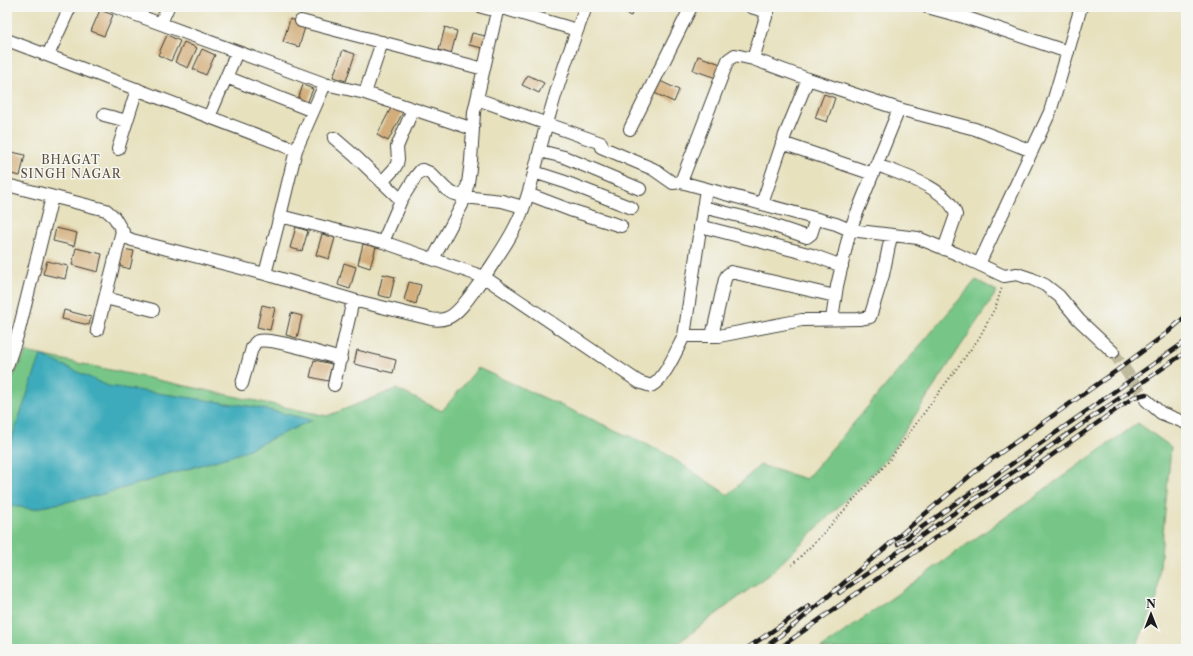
<svg xmlns="http://www.w3.org/2000/svg" width="1193" height="656" font-family="'Libre Caslon Text',serif">
	<rect width="100%" height="100%" fill="#f6f6f2"/>
	<filter id="ink" filterUnits="userSpaceOnUse"><feTurbulence type="fractalNoise" baseFrequency=".025" numOctaves="2"/><feDisplacementMap in="SourceGraphic" scale="8" xChannelSelector="R" yChannelSelector="G"/><feConvolveMatrix kernelMatrix="1 2 1 2 8 2 1 2 1" color-interpolation-filters="sRGB"/></filter>
	<filter id="wash" filterUnits="userSpaceOnUse"><feTurbulence type="fractalNoise" baseFrequency=".012" numOctaves="4" result="noise"/><feDisplacementMap in="SourceGraphic" scale="16" xChannelSelector="R" yChannelSelector="G"/><feGaussianBlur stdDeviation="0.9" result="paint"/><feColorMatrix in="noise" values="0 0 0 0 0 0 0 0 0 0 0 0 0 0 0 0 0 1.4 0 .05"/><feComposite in="paint" operator="in"/></filter>
	<g filter="url(#wash)">
		<rect width="100%" height="100%" fill="#e7e1be"/>
		<!-- green -->
		<path fill="#77c687" stroke="#4a7152" d="M976,280L997,291L885,461L772,572L670,649H7V388L26,352L327,416L396,389L442,411L478,368L660,450L728,495L760,465L806,479Z
			M1138,423L1171,447L1157,598L1135,649H820Z"/>
		<!-- water -->
		<path fill="#3cabbb" stroke="#2c646c" d="M41,355L108,386L255,407L312,420L238,454L100,495L32,509L7,505V452Z"/>
		<g id="blocks">
			<!-- building -->
			<path fill="#d3ae7c" d="M610,7H633L634,8L631,16Z
				M100,10L113,15L104,36L91,31Z
				M290,19L306,24L299,47L283,42Z
				M445,27L457,31L451,54L439,50Z
				M472,33L490,37L487,49L469,45Z
				M167,35L180,41L171,61L158,55Z
				M184,42L197,48L188,68L175,62Z
				M202,49L215,55L206,75L193,69Z
				M343,50L355,54L346,81L333,77Z
				M698,56L721,64L716,78L693,70Z
				M528,75L544,83L539,93L522,85Z
				M658,80L679,90L674,102L652,92Z
				M303,85L313,89L306,106L297,102Z
				M824,94L835,98L827,122L815,118Z
				M392,106L403,112L388,141L377,135Z
				M12,152L25,155L20,176L7,173Z
				M296,227L308,231L302,251L290,248Z
				M56,228L77,233L74,246L53,241Z
				M322,234L335,238L329,259L316,255Z
				M363,244L376,247L370,268L358,264Z
				M76,248L102,254L98,272L72,265Z
				M123,249L134,251L130,269L119,266Z
				M47,261L68,266L65,279L43,274Z
				M344,263L356,267L350,289L338,285Z
				M383,274L395,277L390,298L378,295Z
				M409,282L421,285L416,304L404,300Z
				M262,305L275,308L270,330L257,327Z
				M64,310L91,317L89,325L62,319Z
				M291,313L302,316L297,338L286,335Z
				M357,350L396,360L393,373L354,364Z
				M314,360L332,364L328,381L310,377Z"/>
		</g>
	</g>
	<g filter="url(#ink)">
		<use href="#blocks" fill-opacity="0" stroke="#3a3a34" stroke-width="1"/>
		<g fill="none" stroke-linecap="round" stroke-linejoin="round">
			<!-- minor-tunnel -->
			<path stroke="#beba9e" stroke-width="12" stroke-dasharray="12 6" stroke-linecap="butt" d="M1113,352L1146,400"/>
			<!-- minor casing -->
			<g stroke="#3a3a34" stroke-width="14">
				<path id="minor" d="M115,7L325,84
					M482,7L497,11
					M499,7L577,30
					M751,7L768,12
					M769,7L753,59L808,79L899,109L850,230L837,286L832,319
					M927,7L964,17L1068,52
					M301,21L484,69
					M161,23L168,7
					M7,40L296,150
					M48,55L70,7
					M226,77L313,111
					M365,93L382,42
					M477,99L601,143V147L653,169L673,183L681,182L836,224L850,230L918,238L957,254L1004,276L1017,274L1032,279L1045,285L1059,296L1079,320L1113,352
					M899,109L975,129L1032,151
					M104,115L127,121
					M209,117L237,52
					M630,129L691,7
					M334,138L355,156L401,200
					M782,143L873,174
					M118,149L137,89
					M540,151L564,157L640,189
					M877,165C900,174 949,188 956,215L944,249
					M534,172L565,182L632,208
					M382,182L394,169L397,164L398,159L397,147L413,109
					M681,182L728,60L735,55L753,59
					M7,185L106,210L114,217L126,237L132,240L265,274L280,216L383,242L484,277C497,257 512,237 521,214C533,185 538,153 547,123C558,84 571,45 586,7
					M528,194L570,210L621,226
					M464,197L502,201L523,207
					M762,204L785,135L808,79
					M703,207L763,222L807,237L811,234L816,219
					M280,216L296,150L325,84L365,93L473,129
					M700,226L812,255L842,266
					M383,242L401,200L416,176L421,170H423L430,173L446,189L452,193L465,197
					M433,259L462,205L468,183L471,161L474,112L498,7
					M979,264L1050,112L1081,7
					M265,274L353,300L431,319C436,320 442,320 447,318C460,314 475,288 484,277L639,382L651,386C665,379 677,349 684,336L706,189
					M105,298L153,310
					M97,330L122,231
					M684,336H719L802,320L859,319L870,317L883,275L891,236
					M712,336L725,279L727,275L731,272L835,296
					M7,366L19,330L52,197
					M242,384L252,348C254,345 255,342 258,341C272,337 325,355 341,359
					M334,385L353,300
					M1146,400L1161,413L1186,423"/>
			</g>
			<!-- path -->
			<path stroke="#3a3a34" stroke-width="2" stroke-dasharray="1 3" stroke-linecap="butt" d="M792,565L819,538L888,462L979,338L996,306L1002,287"/>
			<!-- minor -->
			<use href="#minor" stroke="#fff" stroke-width="12"/>
			<!-- rail casing -->
			<g stroke="#1c1c1c" stroke-width="4.5">
				<path id="rail" d="M898,544L1186,341
					M839,593L1186,352
					M746,649L809,606
					M763,649L799,621L979,468L1116,371L1167,333L1186,316
					M778,649L1134,397L1146,394"/>
			</g>
			<!-- rail -->
			<use href="#rail" stroke="#f6f6f2" stroke-width="3" stroke-dasharray="9" stroke-linecap="butt"/>
		</g>
	</g>
	<g text-anchor="middle" stroke-width="3" stroke-linejoin="round" paint-order="stroke">
		<!-- neighbourhood labels -->
		<g font-size="12" letter-spacing="1" fill="#5c4f3e" stroke="#f6f6f2">
			<text x="71" y="164">BHAGAT<tspan x="71" dy="14">SINGH NAGAR</tspan></text>
		</g>
	</g>
	<!-- margin -->
	<rect width="1193" height="656" fill="none" stroke="#f6f6f2" stroke-width="24"/>
	<!-- north arrow -->
	<g transform="translate(1151 614)" stroke="#f6f6f2" stroke-width="3" paint-order="stroke">
	<path d="M0-3L7 15L0 10L-7 15Z" fill="#1c1c1c"/>
	<text y="-6" font-size="11" font-weight="bold" text-anchor="middle" fill="#1c1c1c">N</text>
	</g>
</svg>
